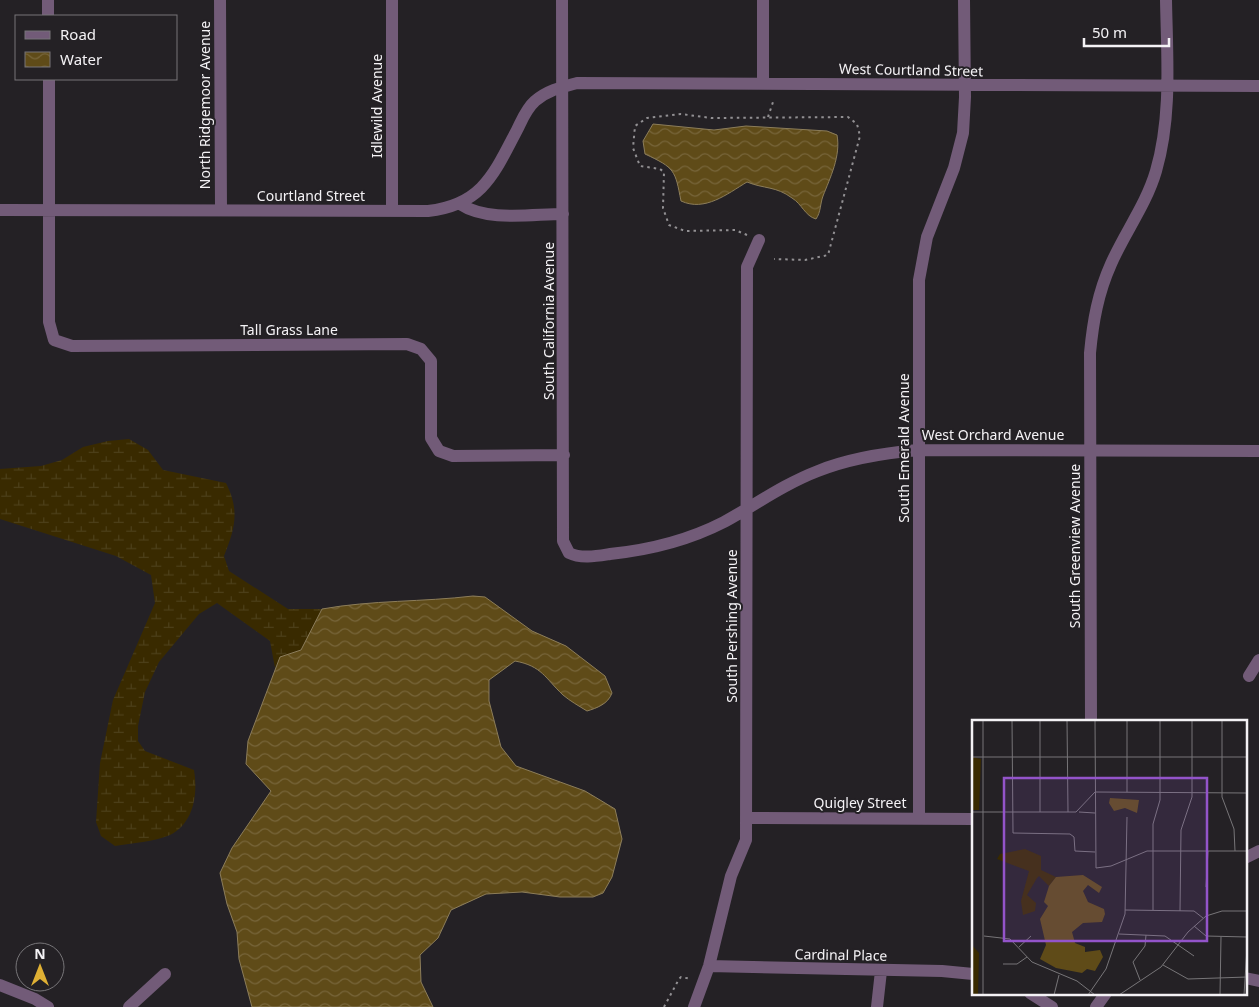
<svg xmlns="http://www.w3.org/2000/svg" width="1259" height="1007" font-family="'Noto Sans',sans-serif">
	<defs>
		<pattern id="wetland-marsh" width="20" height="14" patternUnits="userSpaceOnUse" patternTransform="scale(1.25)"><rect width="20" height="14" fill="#392a00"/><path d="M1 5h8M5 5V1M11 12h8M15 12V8" fill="none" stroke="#4c3f19"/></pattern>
		<pattern id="water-waves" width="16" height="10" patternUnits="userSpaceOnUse" patternTransform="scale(1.25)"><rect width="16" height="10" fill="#5f4b18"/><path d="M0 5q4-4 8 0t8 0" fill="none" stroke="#77653a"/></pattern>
	</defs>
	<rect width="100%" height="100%" fill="#242125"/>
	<!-- wetland -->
	<path fill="url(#wetland-marsh)" d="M129,439L148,450L163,470L226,483C240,511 235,528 224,556L229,571L288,609H322L301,650L280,657L275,668L270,641L217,603L199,614L159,662L145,692L138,726V741L145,751L194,770C198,794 194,823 170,835C154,842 132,843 115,846L101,836L96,822L100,763L113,700L155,603L151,575L116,556L0,519V469L41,466L62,460L83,447L108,441Z"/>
	<!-- water -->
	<path fill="url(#water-waves)" stroke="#8c7d5a" d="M653,124L714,130L746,126L827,131L837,135C841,156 830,178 823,196C820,204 821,212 816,219C805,216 802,204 792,198C776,186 764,189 747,182C727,194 705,212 681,201C675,170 675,168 645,154L643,141Z
		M473,596L485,597L532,631L566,646L605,676L612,693C608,704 597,708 587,711C579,706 570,701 563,695C545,678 542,666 515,661L489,680V701L501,747L516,766L585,791L615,809L622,839L612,877L603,893L593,897H560L522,892L486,894L451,910L438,938L420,955L421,982L433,1007H252L239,959L237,932L227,904L220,873L232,848L271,791L246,764L248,741L280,657L301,650L322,609C372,600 423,602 473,596Z"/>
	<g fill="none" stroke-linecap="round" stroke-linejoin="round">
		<!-- path -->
		<path stroke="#929093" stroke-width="2" stroke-dasharray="2.5 4" stroke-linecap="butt" d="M768,117L774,99
			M747,235L735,230L685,231L669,225L663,208L664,172L660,169L640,166L633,148L635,126L647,118L681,114L711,118L848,117L857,124L860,136L828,255L805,260L774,259
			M664,1007L679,979L681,977L691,979"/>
		<!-- minor -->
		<path stroke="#725b78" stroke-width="12" d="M48,0V16
			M220,0L221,210
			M392,0V211
			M562,0L563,541L569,553C581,559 597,556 610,554C649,550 689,540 724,522C755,505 784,484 818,471C850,458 884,453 918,450L1259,451
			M49,79V322L54,340L72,346L407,344L421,349L431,361V438L439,451L453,456L564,455
			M763,83V0
			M460,204C487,222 532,214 563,214
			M0,210L428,211C482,205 494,174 517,130C522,120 526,109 535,101C548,90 562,87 577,83L1259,86
			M1249,676L1259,660
			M1091,721L1090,353C1093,321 1098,293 1111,264C1125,232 1146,205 1156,171C1172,116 1167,57 1166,0
			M747,818L973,819
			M919,818V280L927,237L954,168L963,133L965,97L964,0
			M1245,858L1259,851
			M709,966L942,971L973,974
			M1245,978L1259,981
			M0,985L35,999L48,1007
			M1030,993L1052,1007
			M129,1007L165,974
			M694,1007L709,966L731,876L746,840L747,267L759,240
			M877,1007L881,971
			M1096,1007L1106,993"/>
	</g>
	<g text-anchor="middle" stroke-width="4" stroke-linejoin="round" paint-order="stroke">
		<!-- street labels -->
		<g font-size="14" fill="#f4f2f5" stroke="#242125">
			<text transform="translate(911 70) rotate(1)" y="5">West Courtland Street</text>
			<text transform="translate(205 105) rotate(-90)" y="5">North Ridgemoor Avenue</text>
			<text transform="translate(377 106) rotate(-90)" y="5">Idlewild Avenue</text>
			<text x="311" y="201">Courtland Street</text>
			<text transform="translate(549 321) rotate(-90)" y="5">South California Avenue</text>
			<text x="289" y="335">Tall Grass Lane</text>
			<text x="993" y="440">West Orchard Avenue</text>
			<text transform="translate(904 448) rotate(-90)" y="5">South Emerald Avenue</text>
			<text transform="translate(1075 546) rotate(-90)" y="5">South Greenview Avenue</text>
			<text transform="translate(732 626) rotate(-90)" y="5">South Pershing Avenue</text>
			<text x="860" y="808">Quigley Street</text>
			<text transform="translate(841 955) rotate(1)" y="5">Cardinal Place</text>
		</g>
	</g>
	<!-- overview -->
	<g transform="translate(972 720)">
		<rect width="275" height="275" fill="#242125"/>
		<path d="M53,129L69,136V150L84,157L77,166L67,156L65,158L55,175L64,183L63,191L51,195L49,181L57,151L25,139L28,134ZM0,225L7,233L6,275H0Z" fill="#392a00"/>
		<path d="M0,37L9,39L7,90H0Z" fill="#392a00"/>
		<path d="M138,78L167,80L165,93L153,88L142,91L137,83ZM111,155L130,167L127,173L116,165L111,171L116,182L132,189L133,194L130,202L111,203L100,212L103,223L113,227V232L128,230L131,237L123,251L115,249L110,253L84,248L68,239L74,225L68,199L76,186L72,182L77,166L84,157Z" fill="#5f4b18"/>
		<path fill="none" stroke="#777578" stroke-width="1" d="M40,0L41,113L98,114L102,117L103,131L123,132M68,0V92M95,0L96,92M123,0L124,148L139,146L175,131H275M155,0V72M250,0V77L262,109L263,131M0,37H275M123,72L275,73M0,92H104L123,72M107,92L123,93M234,167L236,131M153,190L222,191L231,198M181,190V104L188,80V0M208,191L209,110L220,77V0M222,206L234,216L275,217M147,214L193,216L222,236M12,216L38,219L60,242L105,261L123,275M47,227L59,216M31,244H45L55,237M191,245L216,259L275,257M168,260L161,242L173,226L174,215M11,275V0M82,275L87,255M116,275L134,249L153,194L155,97M147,275L189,247L216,212L234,196L250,191H275M248,275L249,217M272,275L275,228"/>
		<path fill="#9354ca" fill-opacity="0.15" stroke="#9354ca" stroke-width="2.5" d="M32,58H235V221H32Z"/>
		<rect width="275" height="275" fill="none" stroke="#f4f2f5" stroke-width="2.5"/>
	</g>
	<!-- legend -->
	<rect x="15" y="15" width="162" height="65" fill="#242125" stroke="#777578"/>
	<rect x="25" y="31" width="25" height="8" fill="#725b78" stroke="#777578"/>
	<text x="60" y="40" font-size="15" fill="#f4f2f5">Road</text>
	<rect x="25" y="52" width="25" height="15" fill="url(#water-waves)" stroke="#777578"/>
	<text x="60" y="65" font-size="15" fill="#f4f2f5">Water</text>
	<!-- north arrow -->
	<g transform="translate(40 967)"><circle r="24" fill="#242125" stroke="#777578"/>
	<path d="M0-4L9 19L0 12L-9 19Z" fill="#dfb034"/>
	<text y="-8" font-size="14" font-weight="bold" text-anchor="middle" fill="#f4f2f5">N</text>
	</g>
	<!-- scale -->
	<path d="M1084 38v8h85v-8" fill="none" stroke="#f4f2f5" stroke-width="2.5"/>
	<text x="1092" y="38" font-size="15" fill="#f4f2f5" stroke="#242125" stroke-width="4" paint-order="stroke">50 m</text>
</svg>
